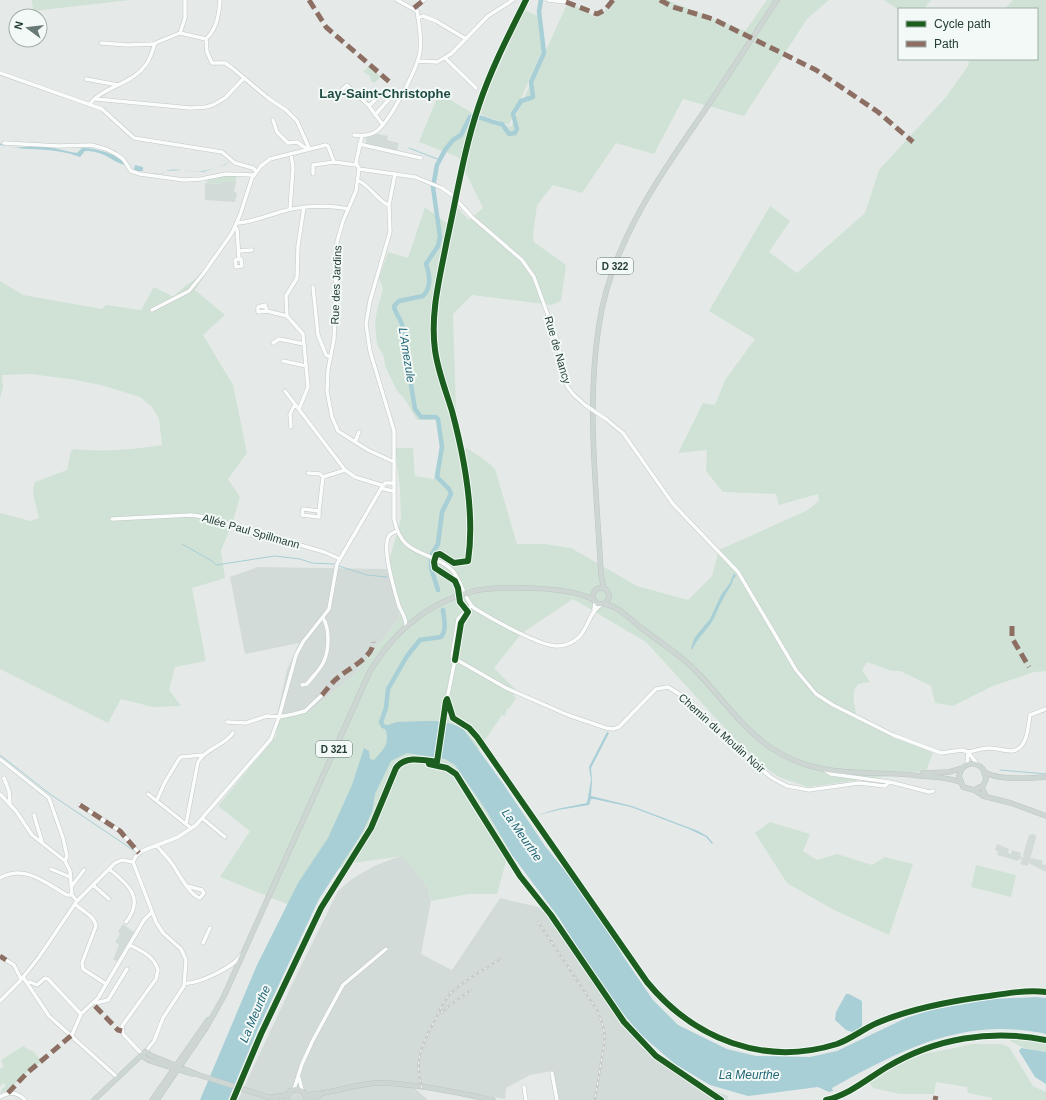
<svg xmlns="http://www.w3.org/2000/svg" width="1046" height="1100" font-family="Arial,sans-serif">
	<rect width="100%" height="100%" fill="#e5eae8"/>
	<!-- built -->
	<path fill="#d3dbd8" d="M378,134L388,136L387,140L399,143L397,151L366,144V137Z
		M236,181L234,192L237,193L235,202L205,200V183L221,184V182Z
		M258,567L387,569L400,618L353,676L309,712L277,715L287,670L299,643L245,654L230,577Z
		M1032,834L1036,835V838L1030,859L1032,858L1043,861L1042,864L1046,865V872L1030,864V862L1027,866L1020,864L1022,860L1019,859L1018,861L997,855L998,851L995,850L997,844L1009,849L1008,853L1011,854L1012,850L1021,853L1020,856L1024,858L1023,855L1029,835Z
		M403,855L428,888L431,901L421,954L452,970L500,898L551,910L597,978L632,1027L659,1055L711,1090L728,1096L727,1100H559L553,1071L530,1075L506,1088L505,1099L414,1084L413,1087L428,1100H238L297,974L338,891L352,879L374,866Z
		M123,924L135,933L117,961L113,960L119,945L115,942L120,934L118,931Z"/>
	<!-- green -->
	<path fill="#cfe2d5" d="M32,0H130L33,11Z
		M615,0H667L745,31L767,0H829L807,19L744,116L683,99L654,154L616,143L582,193L553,185L537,205L533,235L534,242L566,265L561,301L552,305L472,295L453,314L457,442C470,451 485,458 495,469L517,544H544L571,548L637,586L688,600L712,576L719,550L808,510L819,501L818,494L779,505L776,494L723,492L706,471L707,450L678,453L703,403L715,405L725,380L755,339L709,311L770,206L790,221L769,252L797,273L865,213L879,170L946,97L968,66L969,59H1037V9H1005L1013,0H1046V671L1034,672L993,686L953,706L935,703L931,686L900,671H892L867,662L862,670L870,682L858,684C850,694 855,707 857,718L933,753L926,771L808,787L779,777L755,761L646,642L573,599L522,633L494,668L517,691L513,696L516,698L509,709L506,708L507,710L505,716L502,715L477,752L527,849L506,861L497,894H469L431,901L428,888L403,856L353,863L314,878L289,905L220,877L250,831L218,806L276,736L277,715L309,712L353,676L400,618L387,569L401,518L400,489L395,448H413L415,476L434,479C437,461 445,435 435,420H417L404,398L397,391L385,366L384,357L377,344L375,325L377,310L383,289L379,278L388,252L408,258L425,207L449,225L453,203L469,220L483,208L458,157L419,142L439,93L474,114L511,127L568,2L597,18Z
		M884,0H931L924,9L899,10Z
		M524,10L538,16L542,51L509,125L480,114L492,81Z
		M369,66L381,77L374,83L371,81L370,76L363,72Z
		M236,175V181L222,182L221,184L207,183V179Z
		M201,273L204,276L195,290L225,315L203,335L233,385L247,453L228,479L240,497L232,524L221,551L225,578L192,588L206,661L175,667L169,690L181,706L153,707L121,699L108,723L0,669V513L30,521L39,518C37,506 30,493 35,482L67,470L71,451L74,449C107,452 129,450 162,445L159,419L152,407L140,397L101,385L70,379L30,374L2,375L3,387L0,399V281L23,295L102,309L106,305L141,310L154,287L174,297C181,287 193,283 201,273Z
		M770,822L810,834L803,851L817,860L837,854L872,865L885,857L913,864L889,935L836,911L787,883L755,833Z
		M976,865L1016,875L1011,897L971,887Z
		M1011,1036L1046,1041V1052L1024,1048L1010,1041Z
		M971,1044H1001L1009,1047L1033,1086L1046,1092V1100H992V1098L968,1093L967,1087L936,1082L934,1094H900L873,1088L868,1080C887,1069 907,1059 928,1053C943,1050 957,1048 971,1044Z
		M23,1046L31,1051L32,1050L42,1061L21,1077L12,1087L0,1094L2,1089L6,1086L4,1083L0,1086V1069L4,1067L1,1060Z"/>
	<!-- water -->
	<path fill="#a8ced6" d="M0,143C8,151 27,146 37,146C51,146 63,151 77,153L82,148C98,148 123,156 132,169L134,170L135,165L143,167V171H136C145,174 154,172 161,174C172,164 189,174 203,171C209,170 217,168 224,165L230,160L225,165L203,172L181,170L165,171L162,174L136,172L125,163V165C110,161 106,151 85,151L80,157C52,146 26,152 0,145Z
		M734,573L736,576C732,579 733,583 730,587C724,596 719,606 715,616C710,628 698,636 692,650L691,648L695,637L710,619L721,595L730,583Z
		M397,722C418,722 446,717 464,730L504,785L545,846L598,912L623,956L653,1000L678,1025L727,1049L756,1056L810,1057L837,1051L906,1018L931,1010L991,999L1036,997L1046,998V1034C964,1016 901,1050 832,1088L833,1091L829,1092L818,1087L748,1096L710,1085L675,1064L640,1034L606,993L559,918L512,855L486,810L455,765L445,759L407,753L391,761L375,794L372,812L362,833L319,899L258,1029L228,1100H200L257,965L298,883L328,838L352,785L364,748L369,751L370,759L374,760C385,747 390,745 385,726Z
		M607,732L609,733L591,768L592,781L591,796L632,806L698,831L707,836L713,843L712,844L706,837L689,829L631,807L594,799H591L589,805L558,810L535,816L557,809L587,803L591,780L589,767Z
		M846,994H849L862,1001V1029L855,1033L846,1030L835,1020L836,1012Z
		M1021,1048L1046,1052V1084L1035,1077L1019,1051Z"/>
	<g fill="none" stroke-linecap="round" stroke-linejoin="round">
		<!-- stream -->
		<path stroke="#a8ced6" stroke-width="1" d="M409,148L440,160
			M182,544L212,561L216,565L275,556L300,559L312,563L334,564
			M339,566L367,575L387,577
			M0,755L50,794L136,852
			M1000,770L1046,774"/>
		<!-- river -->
		<path stroke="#a8ced6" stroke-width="4.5" d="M438,590L431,568V559L432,554L438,544L442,512L451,494L449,489L437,477L442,447L438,419L436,417H421L415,409L403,336C404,318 395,316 394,306L399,301L423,296C432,287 430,275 426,264L438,246L440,237L433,187L437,165L445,150L453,140L461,135L470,117C481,115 491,123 502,124L509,134L515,133L517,129L513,114L521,101L533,97L531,82L544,53L539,11L541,0
			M390,729L383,726L381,722L386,708L388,689L407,656L420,640L441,637C447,630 444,619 443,610"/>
		<!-- minor casing -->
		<g stroke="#c2c7c5" stroke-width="4.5">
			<path id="minor" d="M548,0L566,2
				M414,8L424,0
				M418,18L423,16L436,21L466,39
				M180,33L185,18V0
				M206,39L207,52L212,63H225L231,67L268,98L286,110L297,121L309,148
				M206,39C217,29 219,14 220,0
				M101,43L128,45L153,44L180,33L206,39
				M445,58L476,88
				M418,61L437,62L451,54L488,16L513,0
				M0,73L102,109L134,138L222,152L235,163L253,168L256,171
				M86,79L118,85
				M335,96L347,85L369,106
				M379,96L369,106L383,125
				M96,99L190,108L206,107L213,105L225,98L244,78
				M90,104C101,88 131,84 144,67C150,61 152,51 155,44
				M375,115L390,98
				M273,120L277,132L288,143L297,142L307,149
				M354,135C361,136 368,136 375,132C389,124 418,68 420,51C422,39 419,23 417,11L397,0
				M4,143L59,146L91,145L106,149L116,154L123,159L131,171L140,174L184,180L201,179L226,174L253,175
				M359,144L421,158
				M359,169L415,177L442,188L452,195L472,217L522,260L534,277L557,340L567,386L573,394L585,405
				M359,169L356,191L343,221L337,242L334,339L328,370L327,391L332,417L338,431L368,450L394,462
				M359,169L356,162L362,136
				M313,174V165L334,162L356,165
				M395,174L389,205L390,232L370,301L366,324L370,351L394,431V519C402,559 430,549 452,570C462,581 463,598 474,608C490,618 539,646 557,646C565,646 573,643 579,637C588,628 590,611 601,605
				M359,181C369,185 380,203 389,205
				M290,209L293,168L291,154
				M237,223C252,222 266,216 280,212C300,206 327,204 348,209
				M235,227L237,229L239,259
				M239,251L252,250
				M241,259L242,266L236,267L235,260Z
				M313,287L318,335L326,355L330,357
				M152,310L189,291L203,274L232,233L240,215L252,178L261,166L270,159L326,145L328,146L334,162
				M267,311L265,305L258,307V312L267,311L287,316
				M273,343L279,339L304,344
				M283,361L306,366
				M285,391L345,470L355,477L381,485L384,489L393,491
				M299,409L308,387L303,334L287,316L286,296L297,278L298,246L304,207
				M606,419L623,433L673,504L738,572L796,670L816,694L833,705L893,735L941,753L962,750L968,752L978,765
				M291,427L290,414L295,404
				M355,442L359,432
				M308,473L320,474L323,477
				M319,511L303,509L302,515L319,517V511L323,477L345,470
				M112,519L191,515L205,517L324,552L340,559
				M397,531C394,532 391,533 389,536C381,548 395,592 399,606C402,613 406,617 406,626
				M471,606L458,619L452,657L506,688L568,715L606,728L613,729L619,727L656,689L668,687L684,697L756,765L772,778L787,786L809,790L859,783L885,786L889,782L894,783L929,792L933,791
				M594,609L595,602
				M302,685L307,684C312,677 321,669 324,661C329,650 330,629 323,618
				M444,714L455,660
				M227,722L246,723L267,716L279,717L294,714L305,711L322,695
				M968,752C975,751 982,748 989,748C997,748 1004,751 1011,751C1028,750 1028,726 1030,715L1046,709
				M0,759L49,798L63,838L67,856L65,861
				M967,764L968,752
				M825,770L831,774L889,782
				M4,778L9,791L10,803
				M0,794L16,811L32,835L65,861L70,871L72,895L77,901
				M148,794L191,828
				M157,800L165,782L179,759L181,757L203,755
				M80,805L120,831L139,853
				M34,815L42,842
				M202,818L225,837
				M186,824L198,762C206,748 224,746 233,733
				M157,846C162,852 168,858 173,865C178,873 191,897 200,898L204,893L202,890L187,886
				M133,862L136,856L142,851L178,837L196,825L271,739L279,717L296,655L303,642L329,609L337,564L382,487L385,483H393
				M133,862L156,922L163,933L181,949L186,960L184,986L163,1018L154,1041L146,1051
				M51,869L70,877
				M109,869C128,884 145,898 126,922
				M0,878C25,864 46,883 67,895H72
				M526,883L525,884L551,916L615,1013L645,1048L666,1065L721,1100
				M93,885L109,899
				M71,887L84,870
				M75,904C82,911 94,915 96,926L82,963L83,969L106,984
				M203,943L210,928
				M130,945C141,951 154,956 158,970L156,979L122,1026L123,1034L142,1054
				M6,960L14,965L21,979
				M23,977L49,1016L117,1077
				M27,983L30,982L37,985L45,978L48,979L81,1014L72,1035
				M184,983C197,985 234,967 241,955
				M0,1001L20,981L39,957L77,901L115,863L122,860L133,862
				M96,1003L108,1000L127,969
				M81,1014L98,998L144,920L152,912
				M552,1073L557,1100
				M299,1078L302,1090
				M524,1087L526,1100
				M294,1089L302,1064L313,1040L343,985L386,949
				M0,1097C10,1091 17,1092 25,1100
				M826,1100L845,1095"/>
		</g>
		<!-- major casing -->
		<g stroke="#bdc6c4" stroke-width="5.5">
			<path id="major" d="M593 596a8 8 0 1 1 16 0a8 8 0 1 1-16 0Z
				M604,588L601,575C597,493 586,406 599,325C611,244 658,179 703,113C728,76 752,38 777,0
				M474,591C499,586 572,586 593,600
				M605,604C619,607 631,620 643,629C661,643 681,655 697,672C721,697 742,728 771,748C822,781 866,769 921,776C934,777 948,777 960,782
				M985,772C997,781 1031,778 1046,777
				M923,773L949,772L963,768
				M982,786L974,790L963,787L959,776C962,763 974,760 983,769L986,779L982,788L986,796
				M974,790L983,796L1011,803L1046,816
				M141,1055L148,1060L193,1074
				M306,1095C330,1094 352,1085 375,1083C409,1082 459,1093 493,1100
				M272,1097L287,1095
				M94,1100L146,1051L150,1055L199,1075L277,1100
				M152,1100L208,1020
				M157,1100L206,1028L224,996L370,671C391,637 417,611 455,597
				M286,1100L290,1091L297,1089L304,1092L307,1100
				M309,1100L320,1096"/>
		</g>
		<!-- minor -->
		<use href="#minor" stroke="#fbfcfc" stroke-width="3.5"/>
		<!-- major -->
		<use href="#major" stroke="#ced6d4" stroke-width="4.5"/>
		<!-- rail casing -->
		<g stroke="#c7cbca" stroke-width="2.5">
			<path id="rail" d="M538,922L597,1010L603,1026L605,1037L595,1100
				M441,1013L450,1005L471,990
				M422,1088C413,1059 423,1043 436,1018C440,1009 444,1000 452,992C466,979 484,970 500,959"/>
		</g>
		<!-- rail -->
		<use href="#rail" stroke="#f3f9f6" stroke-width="1" stroke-dasharray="3" stroke-linecap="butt"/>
		<!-- minor-bridge casing -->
		<g stroke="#c2c7c5" stroke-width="4.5" stroke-linecap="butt">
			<path id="minor-bridge" d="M585,405L606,419"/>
		</g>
		<!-- major-bridge casing -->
		<g stroke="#bdc6c4" stroke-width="5.5" stroke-linecap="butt">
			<path id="major-bridge" d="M455,597L474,591"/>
		</g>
		<!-- minor-bridge -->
		<use href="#minor-bridge" stroke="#fbfcfc" stroke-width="3.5"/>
		<!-- major-bridge -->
		<use href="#major-bridge" stroke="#ced6d4" stroke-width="4.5"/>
		<!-- quiet -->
		<path stroke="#8d6e63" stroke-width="5" stroke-dasharray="10 5" stroke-linecap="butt" d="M309,0L326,27L392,84
			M660,0L673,7L713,19L816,70L878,112L913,142
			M566,2L597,14L605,10L613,0
			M414,8L424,0
			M1012,626V638L1029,667
			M322,695C328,688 333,681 340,676C350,668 374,656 373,642
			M80,805L120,831L139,853
			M0,956L6,960
			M95,1006L118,1030L122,1031
			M8,1093L27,1073L72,1035
			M935,1100L936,1096"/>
		<!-- cycleway casing -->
		<g stroke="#f3f9f6" stroke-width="8">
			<path id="cycleway" d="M455,660L461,623L468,612L460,602L458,588L455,581L435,568L434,562L436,555L440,554L454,563L468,561C475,515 464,456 452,411C446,391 438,372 435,350C430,313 440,277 447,240C457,195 464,149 479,105C491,69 509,34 526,0
				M447,699L453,718L469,728L477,737L647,982C694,1039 764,1067 837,1044C851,1039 863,1029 877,1023C912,1008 951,1001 989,996C1008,993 1027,990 1046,992
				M429,764L447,768L456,774L520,876L551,915L624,1022L656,1056L721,1100
				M233,1100L261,1034L321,908L371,828L396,768C405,755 424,760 437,762L446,701
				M826,1100C849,1095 867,1079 887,1067C936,1038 991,1029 1046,1040"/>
		</g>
		<!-- cycleway -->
		<use href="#cycleway" stroke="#1b5e20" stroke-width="6"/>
	</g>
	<g text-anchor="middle" stroke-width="4" stroke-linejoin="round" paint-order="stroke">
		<!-- shield labels -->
		<g fill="#f3f9f6" stroke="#627570" stroke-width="1">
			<rect x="597" y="258" width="36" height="16" rx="3"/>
			<rect x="316" y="741" width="36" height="16" rx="3"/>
		</g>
		<g font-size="10" font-weight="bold" fill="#243d37">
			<text x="615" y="270">D 322</text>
			<text x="334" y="753">D 321</text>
		</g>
		<!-- street labels -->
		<g font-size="11" fill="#243d37" stroke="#f3f9f6">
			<text transform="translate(336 285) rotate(-88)" y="4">Rue des Jardins</text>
			<text transform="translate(558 350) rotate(74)" y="4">Rue de Nancy</text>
			<text transform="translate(251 531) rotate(16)" y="4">Allée Paul Spillmann</text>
			<text transform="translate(722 733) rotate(42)" y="4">Chemin du Moulin Noir</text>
		</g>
		<!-- water labels -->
		<g font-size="12" font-style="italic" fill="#216576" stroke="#f3f9f6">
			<text transform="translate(407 355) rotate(81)" y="4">L'Amezule</text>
			<text transform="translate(522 835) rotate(55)" y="4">La Meurthe</text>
			<text transform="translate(255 1014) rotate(-67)" y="4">La Meurthe</text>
			<text x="749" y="1079">La Meurthe</text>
		</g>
		<!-- quarter labels -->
		<g font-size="13" font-weight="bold" fill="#204e44" stroke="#f3f9f6">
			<text x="385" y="98">Lay-Saint-Christophe</text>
		</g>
	</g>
	<!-- legend -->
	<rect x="898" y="8" width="140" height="52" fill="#f3f9f6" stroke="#a0aeaa"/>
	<rect x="906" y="21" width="20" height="6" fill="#1b5e20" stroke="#a0aeaa"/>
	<text x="934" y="28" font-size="12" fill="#243d37">Cycle path</text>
	<rect x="906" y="41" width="20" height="6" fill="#8d6e63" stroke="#a0aeaa"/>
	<text x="934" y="48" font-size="12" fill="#243d37">Path</text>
	<!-- north arrow -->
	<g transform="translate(28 28) rotate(285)"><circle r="19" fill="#f3f9f6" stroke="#a0aeaa"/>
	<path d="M0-3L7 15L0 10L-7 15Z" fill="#687a75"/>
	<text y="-6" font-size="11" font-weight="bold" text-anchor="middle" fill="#243d37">N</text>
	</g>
</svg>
